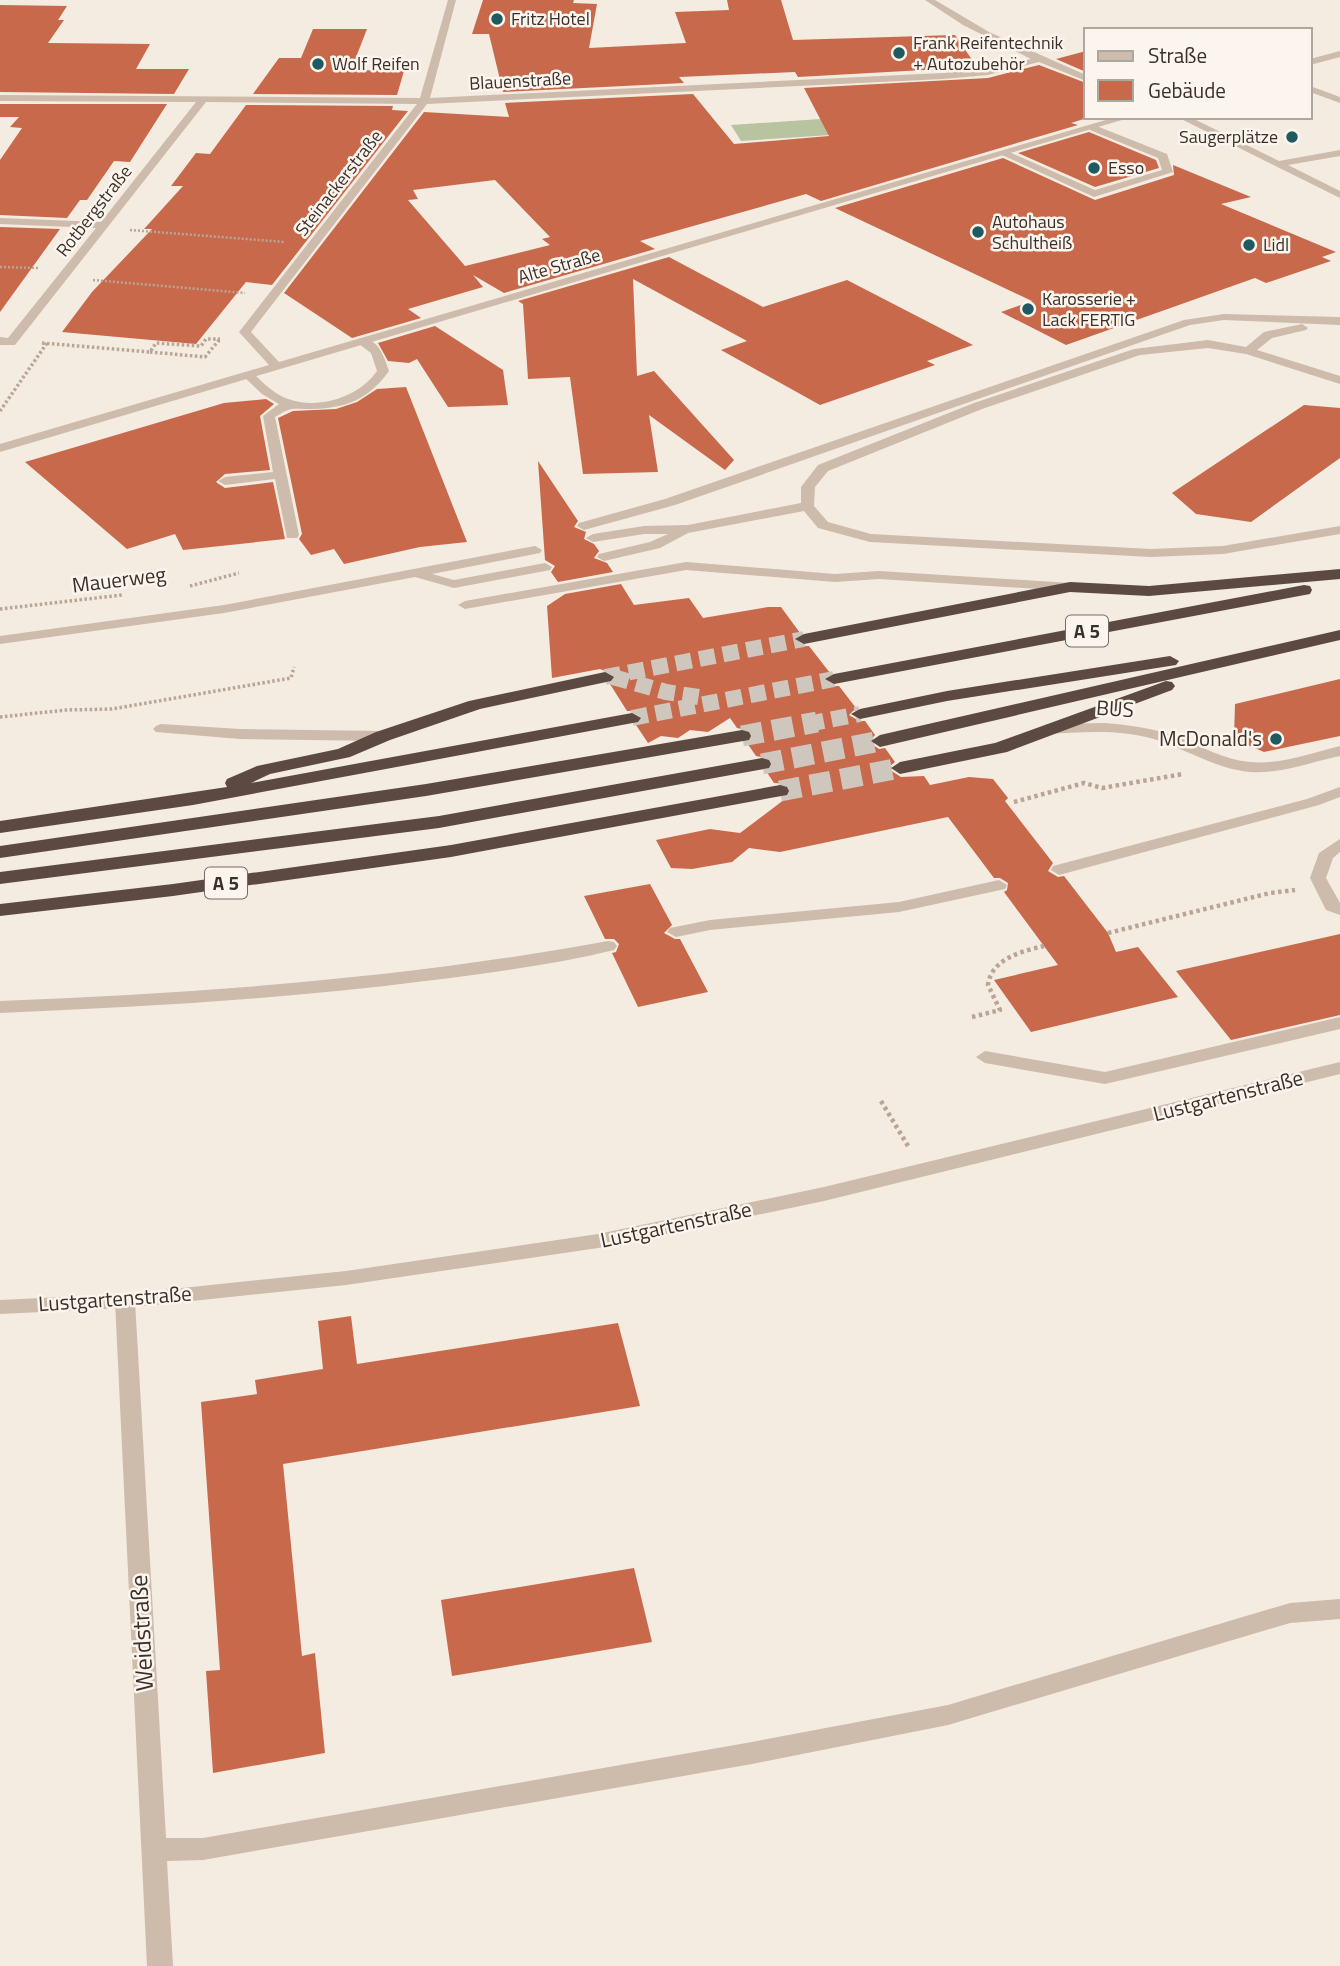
<svg xmlns="http://www.w3.org/2000/svg" width="1340" height="1966" font-family="'Titillium Web',sans-serif">
	<rect width="100%" height="100%" fill="#f4ebe1"/>
	<!-- green -->
	<path fill="#b8c4a0" d="M835,118L846,134L741,141L731,125Z"/>
	<!-- building -->
	<path fill="#c8694b" fill-rule="evenodd" d="M483,0H574L573,3L597,4L589,48L686,43L675,12L729,10L727,0H781L793,40L955,35L977,67L798,77L795,72L679,77L684,83L503,92L489,34H472Z
		M0,5L67,6L58,20H64L48,43L150,44L136,69H189L174,94L0,92Z
		M313,29H367L351,70L404,71L397,95L253,94L279,58H301Z
		M1086,51V72L1056,59Z
		M1039,65L1086,83V117H1090L1071,123L1078,125L821,201L806,194L640,241L655,249L504,293L473,275L483,287L408,309L421,318L352,338L284,293L424,112L509,117L505,103L693,94L734,144L829,136L804,88L988,78ZM495,180L550,237L542,239L550,245L465,266L408,200L418,199L413,190Z
		M0,104H167L130,162L114,161L87,200H80L67,218L0,215V160L22,128L10,127L19,117H0Z
		M246,105L393,106L392,110L408,111L272,285L246,282L196,344L62,332L92,292L152,229H144L183,186H171L196,153L210,154Z
		M1089,132L1156,160L1159,168L1095,187L1018,153Z
		M1003,158L1095,200L1174,175L1173,165L1251,197L1221,204L1336,252L1322,257L1331,261L1266,283L1255,278L1066,345L1001,312L1032,301L835,208Z
		M0,227L60,229L0,312Z
		M669,257L763,307L847,280L973,345L927,361L935,365L820,405L721,350L747,341L633,279L637,376L654,371L734,460L725,470L649,415L658,472L583,474L570,377L528,379L523,304L518,301Z
		M435,326L503,370L508,405L448,407L417,359L409,363L388,361L378,343Z
		M406,387L467,542L420,547L344,564L334,549L311,555L299,539L302,534L278,418L293,411L336,409L357,402L377,389Z
		M266,399L274,404L260,416L270,470L225,474L216,482L225,488L273,482L285,539L183,550L175,534L127,549L25,462L224,403Z
		M1304,405L1340,408V458L1251,522L1196,514L1172,493Z
		M538,461L578,521L574,527L586,532L584,539L594,544L599,551L594,558L607,563L613,572L558,582L551,572L555,566L545,560Z
		M621,584L634,605L689,598L703,618L768,607H781L800,633L793,640L803,646H809L830,673L823,680L833,686H839L856,708L849,715L859,721H865L875,735L869,742L879,749L885,748L895,762L889,767L890,770L901,777L924,776L930,785L969,777L993,779L1008,798L1005,801L1053,863L1048,871L1058,877L1064,876L1108,933L1116,952L1138,947L1178,997L1031,1032L994,980L1058,965L1004,892L1007,890L1008,883L1000,878H994L948,817L780,852L749,848L732,862L692,869L671,868L656,840L710,829L740,833L789,796L791,790L788,784L774,783L766,771L773,765L771,759L756,756L747,743L753,737L751,731L737,728L730,718L708,732L690,730L678,738L661,736L648,743L636,725L644,717L633,711H627L610,684L616,679L615,675L600,669L552,678L547,606L565,594Z
		M1340,679V736L1264,752L1234,739L1235,704Z
		M650,884L672,925L664,933L675,939H680L708,992L638,1007L612,953L616,952L619,944L614,939H605L584,896Z
		M1340,934V1015L1231,1040L1176,971Z
		M351,1316L357,1364L618,1323L640,1406L283,1464L302,1656L315,1653L325,1753L213,1773L206,1671L220,1670L201,1402L257,1394L255,1380L323,1369L318,1321Z
		M634,1568L652,1642L452,1676L441,1600Z"/>
	<g fill="none" stroke-linecap="round" stroke-linejoin="round">
		<!-- motorway-tunnel-far1 -->
		<path stroke="#cfc6bd" stroke-width="16" stroke-dasharray="16 8" stroke-linecap="butt" d="M605,677L804,639
			M613,677L666,692L705,698
			M632,718L834,679
			M808,724L860,714"/>
		<!-- motorway-tunnel -->
		<path stroke="#cfc6bd" stroke-width="21" stroke-dasharray="21 10" stroke-linecap="butt" d="M742,736L817,722
			M762,764L880,741
			M780,791L900,768"/>
		<!-- path-far2 -->
		<path stroke="#b9a596" stroke-width="2.5" stroke-dasharray="2 2" stroke-linecap="butt" d="M130,230L285,242
			M0,267L38,268
			M93,280L245,293"/>
		<!-- path-far1 -->
		<path stroke="#b9a596" stroke-width="3.5" stroke-dasharray="2.5 2.5" stroke-linecap="butt" d="M42,343L150,352L156,343L201,346L206,339H220
			M150,352L205,357L220,339
			M0,411L47,343
			M190,586L239,573
			M0,609L122,595
			M0,717L66,710L112,709L291,678L294,667"/>
		<!-- path -->
		<path stroke="#b9a596" stroke-width="4.5" stroke-dasharray="3.5 3.5" stroke-linecap="butt" d="M1014,802L1084,783L1102,788L1183,774
			M1108,933L1270,893L1295,890
			M972,1017L1000,1010L988,985C991,959 1022,951 1044,946
			M881,1101L908,1146"/>
		<!-- service -->
		<path fill="#cdbbac" fill-rule="evenodd" d="M1310,86L1340,97V103L1310,92Z
			M1177,117H1190L1279,161L1340,150V156L1288,165L1340,191V198Z
			M1094,125L1167,154L1173,172L1094,197L1000,154L1009,152L1095,190L1162,170L1158,158L1090,130L1089,128Z
			M1224,314L1340,317V325L1224,320L1190,325L675,505L584,530L577,526L579,523L665,499L1184,320Z
			M1302,324L1308,328L1306,330L1272,338L1257,350L1340,376V384L1246,354L1208,348L1140,355L982,409L828,471L815,487L814,506L828,522L871,534L1151,549L1223,546L1340,526V534L1223,554L1151,557L870,542L818,528L804,511L688,533L660,548L604,561L597,557L599,554L650,542L668,534H644L593,542L586,538L593,534L644,526L688,525L801,503V487L818,465L974,403L1134,349L1208,340L1246,347L1264,332Z
			M359,338C378,337 384,356 389,371C369,399 347,408 312,409C293,409 292,406 275,417L299,535L297,538H287L275,479L225,485L218,481L225,477L273,472L263,416L279,404L262,394L242,375L252,372C263,383 274,394 288,399C319,410 359,397 377,371L371,353L359,344Z
			M535,546L542,550L540,553L432,574L454,580L545,563L552,567L550,570L454,588L415,577L224,613L0,644V636L224,605Z
			M686,562L835,574L879,571L1070,583L1077,587L1070,591L879,579L835,582L686,570L465,609L458,605L465,601Z
			M1104,723C1129,725 1154,728 1178,737C1201,746 1224,760 1250,762C1280,765 1311,753 1340,746V756C1311,762 1281,774 1250,772C1216,769 1186,749 1154,739C1120,729 1082,732 1047,734L1039,729L1047,724Z
			M161,724L240,729L383,731L391,736L383,741L240,739L156,732L153,729L156,726Z
			M1340,787V797L1319,805L1059,875L1051,870L1053,866L1307,799Z
			M1340,839V852L1333,858L1326,878L1340,903V915L1326,910L1310,878L1319,853Z
			M999,880L1007,885L1005,889L899,912L710,930L676,937L667,932L670,928L710,920L899,902Z
			M608,941L614,942L617,946L614,950C553,965 488,973 425,981C284,999 142,1007 0,1013V1001C204,993 407,978 608,941Z
			M1340,1017V1029L1105,1084L985,1063L976,1057L985,1051L1105,1072Z
			M125,1294L132,1296L135,1301L166,1838H203L752,1742L948,1705L1290,1603L1340,1599V1619L1290,1623L948,1725L752,1764L203,1860L167,1861L173,1966H147L115,1301L118,1296Z"/>
		<!-- minor -->
		<path fill="#cdbbac" fill-rule="evenodd" d="M448,0H456L430,98L943,73L988,69L1031,59L963,25L925,0H935L989,32L1086,75V81L1039,62L988,75L943,79L427,104L251,332L279,362L1116,117H1132L0,452V444L269,365L239,332L417,104L206,102L15,345H0V337L8,338L96,228L0,224V218L101,222L196,102L0,101V95L420,98Z
			M1340,51V57L1310,65V59Z
			M1340,1062V1074L824,1201L598,1248L346,1285L125,1308L0,1314V1300L125,1294L346,1271L598,1234L824,1187Z"/>
		<!-- motorway -->
		<path fill="#5c4a42" fill-rule="evenodd" d="M1340,569V579L1149,596L1070,592L804,644L795,639L804,634L1070,582L1149,586Z
			M1304,585L1310,586L1312,590L1310,594L834,684L825,679L834,674Z
			M1340,630V640L880,747L871,741L880,735Z
			M1170,656L1179,661L1176,665L947,701L860,719L851,714L860,709L947,691Z
			M605,672L614,677L611,681L480,709L390,740L350,757L270,774L251,783L632,713L641,718L638,722L193,805L0,833V821L227,787L225,783L227,779L257,766L338,749L376,732L469,701Z
			M1166,681L1172,682L1175,686L1172,690L1007,752L900,774L891,768L900,762L995,743Z
			M742,730L749,732L751,736L749,740L426,796L0,858V846L426,784Z
			M762,758L769,760L771,764L769,768L439,828L0,884V872L439,816Z
			M780,785L787,787L789,791L787,795L451,857L173,896L0,916V904L173,884L451,845Z"/>
	</g>
	<!-- markers -->
	<g fill="#1f5a5e" stroke="#fbf5ee" stroke-width="2.5">
		<circle cx="497" cy="19" r="7"/>
		<circle cx="899" cy="53" r="7"/>
		<circle cx="318" cy="64" r="7"/>
		<circle cx="1292" cy="137" r="7"/>
		<circle cx="1094" cy="168" r="7"/>
		<circle cx="978" cy="232" r="7"/>
		<circle cx="1249" cy="245" r="7"/>
		<circle cx="1028" cy="309" r="7"/>
		<circle cx="1276" cy="739" r="7"/>
	</g>
	<g text-anchor="middle" stroke-width="5" stroke-linejoin="round" paint-order="stroke">
		<!-- far-poi labels -->
		<g font-size="18" fill="#3b302b" stroke="#fbf5ee" text-anchor="start">
			<text x="511" y="25">Fritz Hotel</text>
			<text x="913" y="49">Frank Reifentechnik<tspan x="913" dy="21">+ Autozubehör</tspan></text>
			<text x="332" y="70">Wolf Reifen</text>
			<text x="1278" y="143" text-anchor="end">Saugerplätze</text>
			<text x="1108" y="174">Esso</text>
			<text x="992" y="228">Autohaus<tspan x="992" dy="21">Schultheiß</tspan></text>
			<text x="1263" y="251">Lidl</text>
			<text x="1042" y="305">Karosserie +<tspan x="1042" dy="21">Lack FERTIG</tspan></text>
		</g>
		<!-- far-street labels -->
		<g font-size="18" fill="#3b302b" stroke="#fbf5ee">
			<text transform="translate(520 81) rotate(-3)" y="6">Blauenstraße</text>
			<text transform="translate(339 183) rotate(-52)" y="6">Steinackerstraße</text>
			<text transform="translate(94 211) rotate(-52)" y="6">Rotbergstraße</text>
			<text transform="translate(559 266) rotate(-16)" y="6">Alte Straße</text>
		</g>
		<!-- shield labels -->
		<g fill="#fbf5ee" stroke="#756b66" stroke-width="2">
			<rect x="1066" y="615.5" width="42" height="31" rx="5"/>
			<rect x="205" y="867.5" width="42" height="31" rx="5"/>
		</g>
		<g font-size="19" font-weight="bold" fill="#3b302b">
			<text x="1087" y="638">A 5</text>
			<text x="226" y="890">A 5</text>
		</g>
		<!-- street labels -->
		<g font-size="21" fill="#3b302b" stroke="#fbf5ee">
			<text transform="translate(119 580) rotate(-7)" y="7">Mauerweg</text>
			<text transform="translate(1115 709) rotate(4)" y="7">BUS</text>
			<text transform="translate(1228 1096) rotate(-14)" y="7">Lustgartenstraße</text>
			<text transform="translate(676 1225) rotate(-12)" y="7">Lustgartenstraße</text>
			<text transform="translate(115 1299) rotate(-4)" y="7">Lustgartenstraße</text>
		</g>
		<!-- poi labels -->
		<g font-size="21" fill="#3b302b" stroke="#fbf5ee" text-anchor="end">
			<text x="1262" y="746">McDonald's</text>
		</g>
		<!-- near-street labels -->
		<g font-size="24" fill="#3b302b" stroke="#fbf5ee">
			<text transform="translate(142 1633) rotate(-93)" y="8">Weidstraße</text>
		</g>
	</g>
	<!-- legend -->
	<rect x="1084" y="28" width="228" height="91" fill="#fbf5ee" stroke="#aea6a0" stroke-width="2"/>
	<rect x="1098" y="51" width="35" height="10" fill="#cdbbac" stroke="#aea6a0" stroke-width="2"/>
	<text x="1148" y="63" font-size="21" fill="#3b302b">Straße</text>
	<rect x="1098" y="80" width="35" height="21" fill="#c8694b" stroke="#aea6a0" stroke-width="2"/>
	<text x="1148" y="98" font-size="21" fill="#3b302b">Gebäude</text>
</svg>
